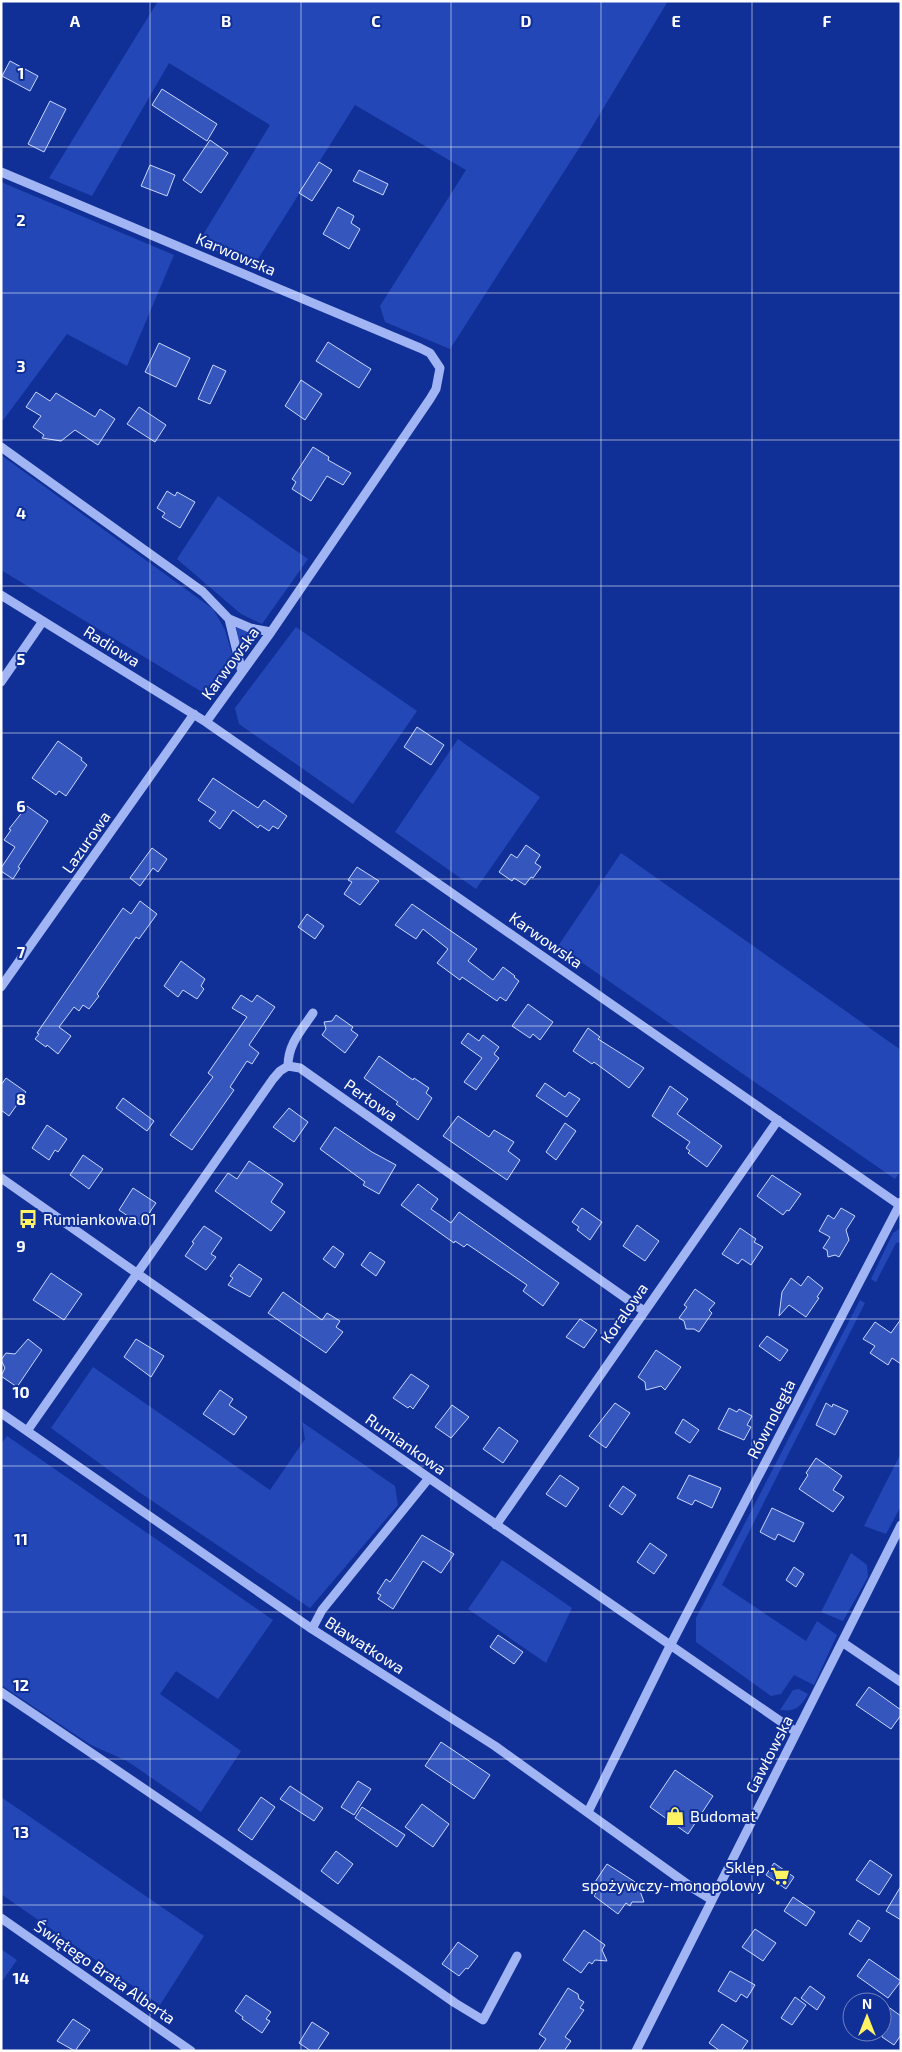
<svg xmlns="http://www.w3.org/2000/svg" width="902" height="2052" font-family="'Exo 2',sans-serif">
	<rect width="100%" height="100%" fill="#113097"/>
	<!-- green -->
	<path fill="#2347b6" d="M158,1H668L583,142L450,349L385,322L380,306L466,170L355,105L253,267L198,243L270,125L169,63L92,196L49,178Z
		M1,182L174,255L127,366L67,334L1,423Z
		M1,455L213,609L225,630L235,665L212,698L1,570Z
		M218,496L308,559L262,624L241,614L177,559Z
		M236,627L254,634L242,654Z
		M296,627L417,711L353,804L239,724L235,708Z
		M458,739L540,797L476,889L395,832Z
		M621,853L901,1050V1170L895,1179L558,946Z
		M901,1228V1242L896,1243L876,1282L871,1279L893,1233Z
		M860,1300L865,1303L722,1585L806,1641L817,1621L837,1635L814,1685L794,1675L781,1694L771,1696L696,1642V1618Z
		M93,1367L270,1490L305,1439L302,1422L395,1486L398,1505L310,1608L139,1492L51,1428Z
		M7,1436L273,1620L218,1699L176,1671L160,1694L241,1751L201,1812L127,1761L91,1745L1,1685V1444Z
		M901,1453V1506L886,1534L864,1526Z
		M851,1553L867,1565L868,1577L843,1621L821,1612Z
		M502,1560L572,1608L546,1663L468,1609Z
		M799,1689L808,1694C801,1707 795,1712 780,1710L793,1690Z
		M1,1797L204,1936L160,2005L1,1894Z
		M1,1949L17,1960L1,1983Z"/>
	<!-- building -->
	<path fill="#3456bd" stroke="#c9d6fe" d="M10,61L38,76L30,91L2,76Z
		M162,89L217,124L207,141L152,105Z
		M50,101L66,109L44,152L28,144Z
		M210,140L228,153L201,193L183,180Z
		M319,162L332,170L312,201L299,193Z
		M150,165L175,175L167,196L141,186Z
		M359,170L388,184L383,195L353,181Z
		M338,207L354,216L351,223L360,229L349,249L323,234Z
		M328,342L371,369L359,388L316,361Z
		M159,343L190,358L176,387L145,372Z
		M213,365L226,371L210,404L198,399Z
		M301,380L322,394L305,420L285,406Z
		M36,392L50,401L56,393L95,417L100,409L115,419L98,445L75,430L61,441L42,438L44,435L33,427L41,416L26,407Z
		M139,407L166,425L155,442L127,424Z
		M313,447L329,457L328,460L351,473L343,485L327,476L311,501L292,489L296,482L292,479Z
		M167,491L175,496L177,492L195,502L180,528L162,517L165,513L157,508Z
		M417,727L444,745L431,765L404,747Z
		M58,741L82,758L81,760L87,765L66,796L59,791L56,795L32,778Z
		M213,778L258,808L264,800L287,816L278,829L273,826L269,831L260,825L258,828L233,810L220,829L209,821L216,812L198,800Z
		M27,806L48,821L18,867L20,868L13,879L1,871V868L15,847L4,840L11,830L9,829Z
		M526,845L540,855L535,863L541,867L533,878L531,877L525,885L514,878L512,881L499,872L511,854L517,858Z
		M152,848L167,859L158,872L153,868L140,886L130,878Z
		M357,867L379,881L360,905L344,894L352,882L348,880Z
		M140,901L157,914L139,939L136,937L97,994L99,996L89,1009L83,1005L79,1011L74,1007L59,1027L71,1036L58,1054L47,1045L46,1047L35,1039L39,1034L37,1033L123,908L131,914Z
		M412,904L477,949L468,961L493,980L503,967L515,976L514,977L519,981L506,1001L500,997L497,1001L462,977L460,980L437,963L448,949L423,929L416,939L395,925Z
		M307,914L324,926L315,939L298,927Z
		M181,961L205,979L201,986L204,989L197,999L183,990L178,997L164,986Z
		M241,995L252,1002L257,995L275,1007L249,1045L259,1053L252,1064L247,1061L230,1087L234,1090L192,1150L170,1135L213,1077L208,1073L247,1017L232,1008Z
		M528,1004L553,1022L540,1040L533,1034L530,1038L512,1026Z
		M336,1015L353,1027L351,1030L358,1035L345,1053L322,1035L326,1029L324,1022L332,1021Z
		M588,1028L600,1037L598,1039L644,1068L629,1088L594,1062L592,1064L573,1051Z
		M468,1033L479,1041L483,1035L499,1047L494,1054L499,1058L476,1090L464,1082L482,1058L461,1043Z
		M379,1056L413,1080L414,1078L429,1088L426,1093L432,1098L418,1120L396,1104L398,1102L364,1078Z
		M6,1078L26,1092L9,1116L1,1110V1085Z
		M545,1083L565,1097L569,1092L580,1099L567,1117L536,1096Z
		M670,1086L688,1099L677,1114L722,1146L707,1167L688,1153L690,1151L686,1148L690,1142L652,1116Z
		M123,1098L154,1121L147,1131L116,1108Z
		M289,1108L308,1122L294,1142L273,1127Z
		M458,1116L489,1137L494,1130L514,1142L508,1151L520,1160L507,1180L443,1136Z
		M565,1123L576,1131L556,1160L546,1152Z
		M47,1125L67,1139L58,1152L55,1150L49,1160L32,1148Z
		M335,1127L372,1152L396,1165L379,1194L363,1185L365,1182L320,1149Z
		M83,1155L103,1169L89,1189L70,1175Z
		M249,1161L283,1184L271,1202L285,1212L271,1231L215,1191L228,1173L237,1179Z
		M772,1175L801,1194L789,1211L787,1210L783,1215L757,1196Z
		M418,1184L438,1199L431,1209L451,1223L459,1212L559,1283L543,1306L523,1291L527,1285L467,1244L464,1247L455,1241L454,1243L401,1205Z
		M133,1188L156,1203L141,1225L119,1210Z
		M582,1208L602,1222L590,1240L577,1230L579,1227L572,1222Z
		M841,1208L855,1216L846,1230L849,1240L839,1257L835,1255L828,1257L827,1250L823,1248L830,1237L819,1231L828,1215L834,1219Z
		M637,1225L659,1241L645,1261L623,1246Z
		M204,1226L222,1238L211,1254L216,1257L206,1270L185,1256L194,1243L192,1242Z
		M740,1228L756,1239L754,1242L763,1247L751,1265L742,1259L738,1264L722,1254Z
		M333,1246L344,1254L335,1268L323,1259Z
		M370,1252L385,1262L376,1276L361,1265Z
		M239,1264L262,1279L250,1297L228,1285L233,1278L230,1276Z
		M51,1273L82,1294L64,1320L33,1300Z
		M808,1276L823,1288L817,1297L819,1298L806,1317L789,1305L779,1316L782,1292L791,1278L801,1286Z
		M695,1289L715,1303L709,1310L712,1313L699,1332L694,1329H686L684,1321L679,1318L687,1307L684,1305Z
		M283,1292L322,1320L327,1313L340,1321L336,1327L343,1332L326,1353L268,1313Z
		M580,1319L597,1330L584,1348L566,1337Z
		M901,1319V1364L892,1358L888,1365L870,1353L875,1346L863,1339L875,1322L891,1333Z
		M767,1336L788,1350L780,1361L759,1346Z
		M28,1339L42,1350L17,1387L1,1376L5,1368L1,1360L6,1353L15,1354Z
		M136,1339L164,1356L151,1377L124,1357Z
		M656,1350L681,1367L665,1390L661,1386L646,1390L645,1382L638,1377Z
		M411,1374L429,1386L413,1409L410,1406L408,1408L393,1398Z
		M220,1390L233,1399L229,1405L247,1417L234,1435L203,1414Z
		M615,1403L630,1413L606,1448L589,1436Z
		M826,1403L832,1407L833,1404L848,1411L835,1435L816,1425Z
		M452,1405L469,1417L451,1438L435,1427Z
		M729,1408L737,1412L739,1409L752,1416L747,1425L751,1427L744,1440L718,1429Z
		M683,1419L699,1430L690,1443L675,1433Z
		M499,1427L518,1441L503,1463L483,1449Z
		M816,1458L842,1476L833,1490L844,1497L833,1512L799,1489L808,1475L806,1473Z
		M560,1475L579,1488L566,1507L546,1494Z
		M689,1475L721,1488L712,1508L695,1500L692,1505L677,1498Z
		M623,1486L636,1495L622,1515L609,1506Z
		M772,1508L804,1523L794,1542L778,1534L775,1540L760,1532Z
		M422,1535L454,1554L441,1573L423,1561L393,1609L378,1599L381,1595L377,1593L386,1579L390,1582L393,1578Z
		M650,1543L667,1555L654,1574L637,1562Z
		M794,1567L804,1574L796,1587L786,1580Z
		M498,1635L523,1652L514,1664L490,1647Z
		M869,1687L901,1710V1715L891,1729L856,1705Z
		M441,1742L490,1775L474,1799L425,1766Z
		M675,1770L713,1796L688,1834L650,1807Z
		M358,1781L371,1789L354,1815L341,1807Z
		M290,1786L323,1808L314,1821L280,1799Z
		M261,1797L275,1807L252,1840L238,1830Z
		M422,1804L449,1824L433,1847L405,1827Z
		M362,1807L405,1835L397,1847L355,1818Z
		M336,1851L353,1864L338,1884L321,1871Z
		M870,1860L892,1875L879,1895L856,1880Z
		M774,1863L794,1877L786,1889L766,1875Z
		M607,1864L643,1887L640,1891L644,1902H632L630,1906L626,1903L618,1914L594,1896L600,1886L595,1882Z
		M901,1886V1920L886,1911Z
		M793,1897L815,1912L806,1926L784,1911Z
		M858,1920L870,1928L861,1942L849,1934Z
		M755,1929L776,1943L763,1961L742,1947Z
		M584,1930L605,1945L602,1950L607,1961L595,1960L592,1964L589,1962L581,1973L563,1960Z
		M458,1942L478,1956L468,1969L466,1968L459,1976L442,1964Z
		M869,1959L901,1981L888,1998L857,1976Z
		M730,1971L755,1985L747,1998L741,1994L736,2002L718,1991Z
		M810,1986L825,1997L817,2010L801,1998Z
		M568,1988L578,1994L579,1999L584,2002L580,2008L584,2010L565,2037L571,2041L564,2051H538L546,2039L539,2034Z
		M246,1995L271,2012L266,2019L270,2021L262,2033L242,2019L243,2017L235,2011Z
		M795,1997L806,2005L792,2025L781,2018Z
		M887,2006L901,2016V2035L894,2045L882,2037V2014Z
		M73,2019L90,2030L75,2051L57,2041Z
		M312,2022L329,2033L317,2051H311L299,2043Z
		M722,2024L748,2041L741,2051H720L709,2043Z"/>
	<g fill="none" stroke-linecap="round" stroke-linejoin="round">
		<!-- minor -->
		<path stroke="#a1b5f4" stroke-width="9" d="M1,172L420,348L430,353L440,368L436,389L430,399L271,632L206,722
			M1,447L203,592L229,619L242,672
			M1,595L206,722L901,1206
			M229,619L250,628L271,632
			M1,682L43,621
			M1,987L194,714
			M288,1066C288,1044 301,1031 313,1013
			M1,1178L429,1478L796,1732
			M1,1413L312,1629L495,1746L694,1889L712,1900
			M27,1431L273,1079L280,1071L288,1066L300,1068L307,1073L644,1311
			M496,1525L778,1120
			M312,1629L322,1610L429,1478
			M842,1642L901,1682
			M1,1692C154,1795 305,1898 455,2003L483,2020L517,1956
			M588,1812L670,1646L901,1202
			M1,1918L191,2051
			M636,2051L901,1525"/>
	</g>
	<!-- grid -->
	<path fill="none" stroke="#fff" stroke-width="1" stroke-opacity="0.55" d="M150,1V2051M301,1V2051M451,1V2051M601,1V2051M752,1V2051M1,147H901M1,293H901M1,440H901M1,586H901M1,733H901M1,879H901M1,1026H901M1,1173H901M1,1319H901M1,1466H901M1,1612H901M1,1759H901M1,1905H901"/>
	<!-- icons -->
	<defs>
		<g id="bus-bare" transform="scale(1.5)"><path d="M-5-6H5V4H4V6H2V4H-2V6H-4V4H-5ZM-3.5-4V0h7V-4ZM-3.5 1.2v1.5H-2V1.2ZM2 1.2v1.5H3.5V1.2Z" fill="#fff263" stroke="#113097" stroke-width="2.5" paint-order="stroke"/></g>
		<g id="shop-bare" transform="scale(1.5)"><path d="M-5-2.5h2.3a2.7 3.5 0 0 1 5.4 0H5L5.5 6h-11ZM-1.5-2.5h3a1.5 2.3 0 0 0-3 0Z" fill="#fff263" stroke="#113097" stroke-width="2.5" paint-order="stroke"/></g>
		<g id="supermarket-bare" transform="scale(1.5)"><path d="M-6-5.5h2.5l.6 2H6L4.5 2H-2.5L-4.4-4H-6ZM-1.5 3.2a1.3 1.3 0 1 0 .1 0ZM3 3.2a1.3 1.3 0 1 0 .1 0Z" fill="#fff263" stroke="#113097" stroke-width="2.5" paint-order="stroke"/></g>
	</defs>
	<g fill-rule="evenodd">
		<use href="#bus-bare" x="28" y="1219"/>
		<use href="#shop-bare" x="675" y="1816"/>
		<use href="#supermarket-bare" x="780" y="1876"/>
	</g>
	<g text-anchor="middle" stroke-width="4" stroke-linejoin="round" paint-order="stroke">
		<!-- street labels -->
		<g font-size="16" fill="#fff" stroke="#113097">
			<text transform="translate(236 254) rotate(23)" y="6">Karwowska</text>
			<text transform="translate(112 646) rotate(32)" y="6">Radiowa</text>
			<text transform="translate(230 663) rotate(-54)" y="6">Karwowska</text>
			<text transform="translate(86 842) rotate(-55)" y="6">Lazurowa</text>
			<text transform="translate(546 940) rotate(35)" y="6">Karwowska</text>
			<text transform="translate(371 1100) rotate(35)" y="6">Perłowa</text>
			<text transform="translate(624 1313) rotate(-55)" y="6">Koralowa</text>
			<text transform="translate(771 1419) rotate(-63)" y="6">Równoległa</text>
			<text transform="translate(406 1444) rotate(35)" y="6">Rumiankowa</text>
			<text transform="translate(365 1645) rotate(33)" y="6">Bławatkowa</text>
			<text transform="translate(769 1754) rotate(-63)" y="6">Gawłowska</text>
			<text transform="translate(105 1972) rotate(35)" y="6">Świętego Brata Alberta</text>
		</g>
		<!-- poi labels -->
		<g font-size="16" fill="#fff" stroke="#113097" text-anchor="start">
			<text x="43" y="1225">Rumiankowa 01</text>
			<text x="690" y="1822">Budomat</text>
			<text x="765" y="1873" text-anchor="end">Sklep<tspan x="765" dy="18">spożywczy-monopolowy</tspan></text>
		</g>
	</g>
	<g font-size="16" text-anchor="middle" font-weight="bold" fill="#fff" stroke="#113097" stroke-width="4" stroke-linejoin="round" paint-order="stroke">
		<text x="75" y="27">A</text>
		<text x="226" y="27">B</text>
		<text x="376" y="27">C</text>
		<text x="526" y="27">D</text>
		<text x="676" y="27">E</text>
		<text x="827" y="27">F</text>
		<text x="21" y="79">1</text>
		<text x="21" y="226">2</text>
		<text x="21" y="372">3</text>
		<text x="21" y="519">4</text>
		<text x="21" y="665">5</text>
		<text x="21" y="812">6</text>
		<text x="21" y="958">7</text>
		<text x="21" y="1105">8</text>
		<text x="21" y="1252">9</text>
		<text x="21" y="1398">10</text>
		<text x="21" y="1545">11</text>
		<text x="21" y="1691">12</text>
		<text x="21" y="1838">13</text>
		<text x="21" y="1984">14</text>
	</g>
	<!-- border -->
	<rect width="902" height="2052" fill="none" stroke="#ffffff" stroke-width="5"/>
	<!-- north arrow -->
	<g transform="translate(867 2017)"><circle r="24" fill="#113097" stroke="#7083c1"/>
	<path d="M0-4L9 19L0 12L-9 19Z" fill="#fff263"/>
	<text y="-8" font-size="14" font-weight="bold" text-anchor="middle" fill="#ffffff">N</text>
	</g>
</svg>
